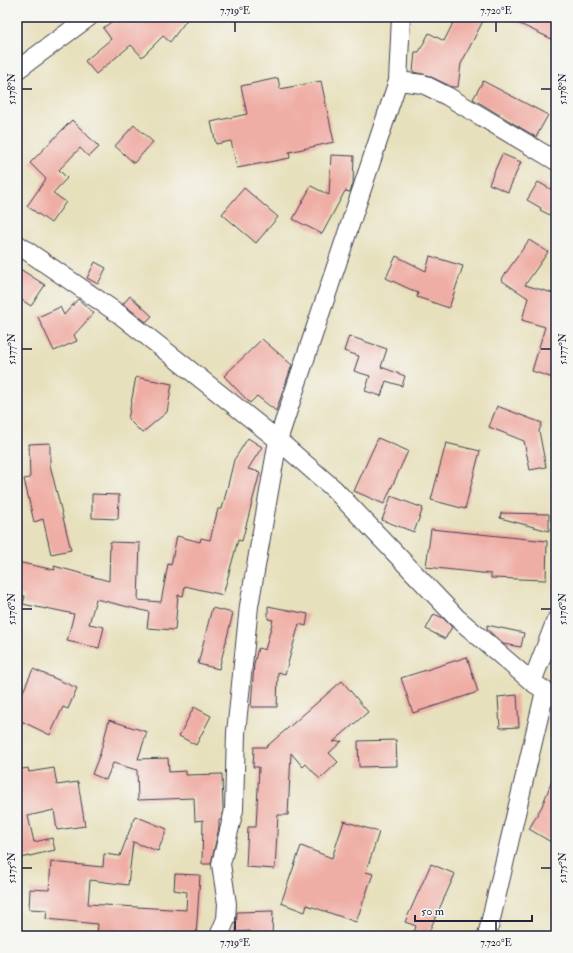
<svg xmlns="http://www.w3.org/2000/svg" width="573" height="953" font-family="'IM FELL Double Pica',serif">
	<rect width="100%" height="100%" fill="#f6f6f2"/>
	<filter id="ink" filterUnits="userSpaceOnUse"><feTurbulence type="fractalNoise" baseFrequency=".025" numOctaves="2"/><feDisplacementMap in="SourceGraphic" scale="8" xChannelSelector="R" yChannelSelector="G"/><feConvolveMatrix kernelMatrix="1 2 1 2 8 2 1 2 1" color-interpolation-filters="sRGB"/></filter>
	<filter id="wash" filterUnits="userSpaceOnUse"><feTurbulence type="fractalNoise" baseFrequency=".012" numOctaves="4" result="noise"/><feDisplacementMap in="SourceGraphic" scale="16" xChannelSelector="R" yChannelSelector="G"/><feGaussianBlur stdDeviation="0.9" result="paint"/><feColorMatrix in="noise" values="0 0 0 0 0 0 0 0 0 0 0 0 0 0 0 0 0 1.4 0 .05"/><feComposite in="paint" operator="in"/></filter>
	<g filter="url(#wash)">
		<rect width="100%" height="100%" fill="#e7e0bc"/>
		<g id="blocks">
			<!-- building -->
			<path fill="#efaea5" d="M118,17H189L170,42L163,36L142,57L131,45L96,74L85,61L111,39L103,28Z
				M456,17H485L461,64L458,87H452L427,75L413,72L415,52H419L429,33L444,41Z
				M505,17H556V41Z
				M278,78L280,89L321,81L334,142L289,152L290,158L237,168L231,141L216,144L211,122L247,114L241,86Z
				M483,81L548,115L536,137L473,99Z
				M72,120L99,147L89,157L80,148L59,170L67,178L53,193L66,202L51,223L27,206L46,179L30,163Z
				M134,125L153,142L134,163L115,146Z
				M502,154L521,162L508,192L489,184Z
				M331,155L354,156L353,184L350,192L345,191L322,234L293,219L311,186L329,195Z
				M538,182L556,192V218L540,210L541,208L527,200Z
				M244,188L278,217L256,243L222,214Z
				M529,240L548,252L525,285L556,294V379L532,371L545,327L522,320L528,298L501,280Z
				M396,256L426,271L430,256L463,266L449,308L417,297L418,293L386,278Z
				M95,262L106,268L98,284L87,278Z
				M17,267L45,285L31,306L17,297Z
				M130,296L152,316L146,322L123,304Z
				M78,299L94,313L74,335L77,341L54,351L38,317L60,307L64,315Z
				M349,336L387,349L381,367L405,376L402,386L386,381L381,396L365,391L370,376L354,371L359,356L344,351Z
				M262,339L292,365L276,411L257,396L250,403L224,376Z
				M136,377L172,384L167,412L142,433L128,419Z
				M497,406L542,423L539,431L546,467L530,470L524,441L489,427Z
				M248,438L262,447L248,469L260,472L242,541L238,540L223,595L185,586L183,596L178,595L175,630L147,628L149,612L96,599L89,624L104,627L99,648L67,641L74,614L46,608V609L23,604L25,596L17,594V562L55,570L54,566L109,581L110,542L140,543L138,600L161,602L168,564L171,565L177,536L200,542L201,538L210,540L218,509H222L234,460Z
				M378,438L408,451L384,504L354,491Z
				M50,443V465L71,550L51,554L43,519L34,522L24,479L30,478L29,444Z
				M446,443L480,451L465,509L431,500Z
				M92,494L119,495L118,519L92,518Z
				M391,496L423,508L414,532L382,520Z
				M501,513L549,514V531L500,518Z
				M431,529L547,541L546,580L491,578V574L426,567Z
				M268,606L308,614L306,626L299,624L285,674L278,672L277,707H251L254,664L258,648L265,650L273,620L268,619Z
				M212,608L233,613L219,669L198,664Z
				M434,614L443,618L452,627L445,639L426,629Z
				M487,625L524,633L521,647L503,644L487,629Z
				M467,657L478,692L413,713L401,678Z
				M33,669L77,688L68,709L63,707L50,735L17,719V694L21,696Z
				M342,681L368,712L333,742L342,741L329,753L338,762L320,779L306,764L303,767L291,753L288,815H278L275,869L246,867L248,827H256L259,767H253L254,747H266Z
				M517,695L519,727L500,728L498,697Z
				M194,707L211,716L196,745L179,736Z
				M109,720L147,732L138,759L168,758L169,772L186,771V775L222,774L223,809L221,820H219V827L211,864H202L203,820L195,821L194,798L138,800L137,770L113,763L106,780L92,774L100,754Z
				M396,740L397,766L359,767L358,741Z
				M28,768L29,772L54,768L57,785L78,782L85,826L57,830L54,810L28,816L34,842L52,838L55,850L17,859V770Z
				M555,773H556V845L529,829L542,806Z
				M135,816L167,829L158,851L133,842L128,885L90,880L88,904L186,910L187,892L174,890L175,874L200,875L196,936H97L98,924L46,919L47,910L29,909L30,889L49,890L51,862L103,867L104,854L120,856Z
				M344,821L379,832L366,872L373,874L356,922L307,905L305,912L281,903L301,846L332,858Z
				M431,864L455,874L427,936H413L416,926L405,922Z
				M273,911L272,936H250V931L236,932L237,912Z"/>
		</g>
	</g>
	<g filter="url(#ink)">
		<use href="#blocks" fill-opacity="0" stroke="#403e4e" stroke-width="1"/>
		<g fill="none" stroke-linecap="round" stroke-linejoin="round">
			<!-- minor casing -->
			<g stroke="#403e4e" stroke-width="20">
				<path id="minor" d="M17,70L89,17
					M398,81L423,84L447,96L556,161
					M17,244L119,314L278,440L334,489L456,617L532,682L556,698
					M532,682L556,620
					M219,936L226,919L227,904L221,864L234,810L236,733L249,606L278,440L398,81L401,17
					M487,936L545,691"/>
			</g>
			<!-- minor -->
			<use href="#minor" stroke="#fff" stroke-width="18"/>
		</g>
	</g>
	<!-- ticks -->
	<path fill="none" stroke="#22223b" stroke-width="1.5" d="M235,22V32M496,22V32M22,89H32M541,89H551M22,349H32M541,349H551M22,609H32M541,609H551M22,868H32M541,868H551M235,921V931M496,921V931"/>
	<!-- margin -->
	<rect width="573" height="953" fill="none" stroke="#f6f6f2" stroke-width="44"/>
	<!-- scale -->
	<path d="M415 915v6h117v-6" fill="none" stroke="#22223b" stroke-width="2"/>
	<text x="421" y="915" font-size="12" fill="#22223b" stroke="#f6f6f2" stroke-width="3" paint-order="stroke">50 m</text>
	<rect x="22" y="22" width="529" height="909" fill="none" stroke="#22223b" stroke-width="1.5"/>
	<g font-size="10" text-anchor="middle" fill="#22223b">
		<text x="235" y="14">7.719°E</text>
		<text x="496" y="14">7.720°E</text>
		<text transform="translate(11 89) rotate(-90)" y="4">5.178°N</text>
		<text transform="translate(562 89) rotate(-90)" y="4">5.178°N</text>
		<text transform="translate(11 349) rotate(-90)" y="4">5.177°N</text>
		<text transform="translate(562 349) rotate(-90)" y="4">5.177°N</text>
		<text transform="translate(11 609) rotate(-90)" y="4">5.176°N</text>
		<text transform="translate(562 609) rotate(-90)" y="4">5.176°N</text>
		<text transform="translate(11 868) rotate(-90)" y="4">5.175°N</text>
		<text transform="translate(562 868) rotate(-90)" y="4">5.175°N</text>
		<text x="235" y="946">7.719°E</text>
		<text x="496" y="946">7.720°E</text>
	</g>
</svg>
